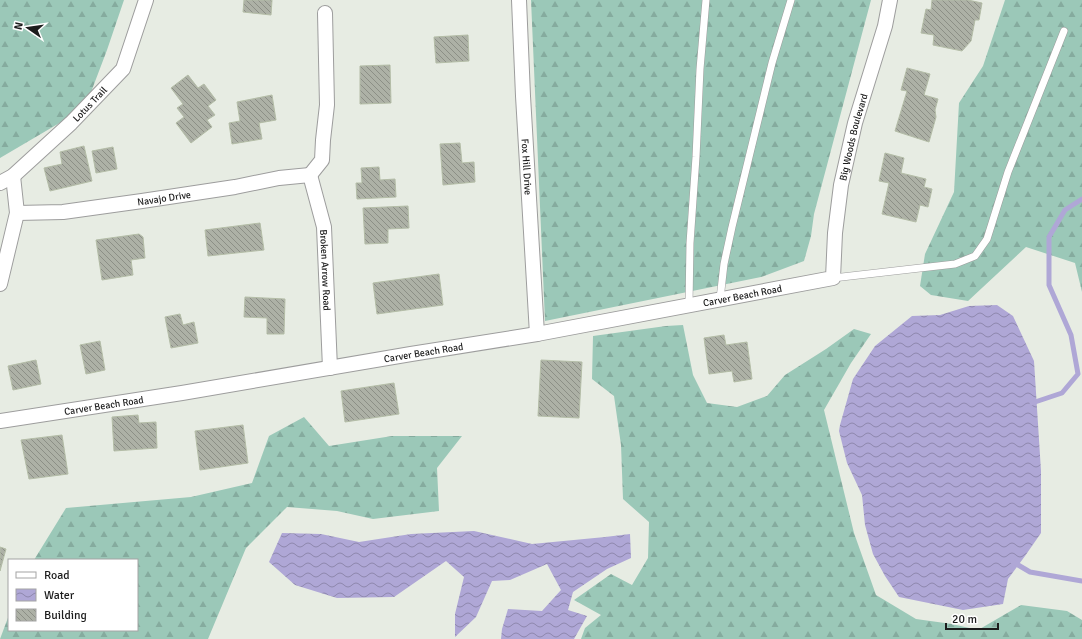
<svg xmlns="http://www.w3.org/2000/svg" width="1082" height="639" font-family="Signika,sans-serif">
	<defs>
		<pattern id="forest-firs" width="22" height="20" patternUnits="userSpaceOnUse"><rect width="22" height="20" fill="#9bc8b8"/><path d="M5 1l3.5 6h-7zM16 11l3.5 6h-7z" fill="#85ab9e"/></pattern>
		<pattern id="water-waves" width="16" height="10" patternUnits="userSpaceOnUse"><rect width="16" height="10" fill="#afa7d6"/><path d="M0 5q4-4 8 0t8 0" fill="none" stroke="#8e87ad"/></pattern>
		<pattern id="building-back-hatch" width="6" height="6" patternUnits="userSpaceOnUse"><rect width="6" height="6" fill="#adb1a6"/><path d="M-1 5l2 2M0 0l6 6M5-1l2 2" fill="none" stroke="#8c8f86"/></pattern>
	</defs>
	<rect width="100%" height="100%" fill="#e7ece3"/>
	<!-- forest -->
	<path fill="url(#forest-firs)" d="M0,0H124L107,50L85,108L0,158Z
		M531,0H871L814,214L811,236L804,261L761,277L545,321Z
		M1005,0H1082V292L1075,263L1026,247L968,301L931,295L920,286L925,254L954,192L959,103L983,66Z
		M683,325L693,375L707,403L737,407L767,396L785,375L826,349L854,329L871,334L851,363L824,410L854,533L876,595L916,619L952,624L978,630L1021,605L1067,611L1082,620V639H581L585,628L601,615L574,600L611,574L632,585L648,558L649,522L623,499L621,445L614,396L592,379L593,336L666,326Z
		M304,417L329,446L392,436H462L437,468L439,511L373,519L337,511L287,507L246,548L208,639H0L9,615V630H137V560H34L66,508L191,497L252,483L269,436Z"/>
	<!-- water -->
	<path fill="url(#water-waves)" d="M997,305L1013,316L1034,361L1041,471V533L1025,556L1008,579L1003,604L963,610L899,597L885,576L873,554L865,525L862,495L847,463L839,431L840,425L853,379L875,346L912,316L940,315L969,306Z
		M474,531L532,544L605,537L630,534L631,558L607,569L573,592L568,610L587,616L574,639H501L502,629L508,609L542,611L561,590L547,564L510,580L492,581L476,617L455,637V614L464,577L446,561L394,597L337,598L295,585L269,562L282,533L321,534L359,542L411,534Z"/>
	<g fill="none" stroke-linecap="round" stroke-linejoin="round">
		<!-- stream -->
		<path stroke="#afa7d6" stroke-width="5" d="M1032,403L1062,393L1078,374L1071,335L1049,285V237L1065,210L1082,199
			M1013,562L1030,572L1082,581"/>
	</g>
	<!-- building -->
	<path fill="url(#building-back-hatch)" stroke="#b4bda7" d="M244,0H272L271,15L243,12Z
		M932,0H968L982,3L979,20H975L971,41L962,51L933,45L934,35L921,33L926,9L931,10Z
		M468,35L469,61L436,63L434,37Z
		M390,65L391,103L360,104V66Z
		M907,68L930,74L924,95L938,99L935,110L936,117L929,142L895,131L907,91L901,90Z
		M188,75L198,88L204,84L216,100L208,106L215,115L207,120L212,127L191,143L176,123L184,117L177,108L183,104L171,88Z
		M272,95L276,120L259,123L262,139L232,144L229,123L240,121L237,102Z
		M460,143L462,163L474,162L475,182L443,185L440,144Z
		M84,146L92,181L50,191L44,168L62,164L60,152Z
		M113,147L117,169L96,173L92,151Z
		M885,153L904,158L901,173L926,179L924,187L932,189L928,207L920,205L916,222L882,214L889,183L879,181Z
		M379,167L380,180L395,179L396,197L357,199L356,183H362L361,168Z
		M408,206L409,228L388,229V243L365,244L363,208Z
		M260,223L264,250L208,256L205,230Z
		M139,234L143,237L145,258L131,260L133,275L102,280L96,240Z
		M439,274L443,305L377,314L373,283Z
		M245,297L285,299L284,334H267V318L244,317Z
		M180,314L183,325L194,322L198,343L171,348L165,317Z
		M724,335L726,345L747,342L752,379L734,382L732,371L709,374L704,338Z
		M100,341L105,370L86,374L80,345Z
		M36,360L41,384L13,390L8,366Z
		M541,360L582,362L579,418L538,416Z
		M394,383L399,414L345,422L341,391Z
		M138,415L139,423L156,422L157,448L114,451L112,417Z
		M243,425L248,463L200,470L195,431Z
		M62,435L68,474L29,479L21,440Z
		M0,547L6,549L0,571Z"/>
	<g fill="none" stroke-linecap="round" stroke-linejoin="round">
		<!-- service casing -->
		<g stroke="#9d9d9d" stroke-width="8">
			<path id="service" d="M833,278L955,264L975,256L987,239L1008,172L1064,31
				M720,299L724,264L732,227L772,63L791,0
				M689,305L690,243L696,157L700,69L706,0"/>
		</g>
		<!-- minor casing -->
		<g stroke="#9d9d9d" stroke-width="16">
			<g id="minor">
				<path id="s1" d="M519,0L523,96L537,334"/>
				<path id="s2" d="M310,175L324,227L330,368"/>
				<path d="M310,175L322,160L323,140L327,105L325,13"/>
				<path id="s3" d="M0,183L13,176L71,123L123,69L146,0"/>
				<path id="s4" d="M17,213L63,212L142,201L235,187L279,178L310,175"/>
				<path d="M0,284L17,213L13,176"/>
				<path id="s5" d="M0,421L182,393L411,354L537,334L833,278L835,233L841,185L855,123L885,26L890,0"/>
			</g>
		</g>
		<!-- service -->
		<use href="#service" stroke="#fff" stroke-width="7"/>
		<!-- minor -->
		<use href="#minor" stroke="#fff" stroke-width="14"/>
	</g>
	<g text-anchor="middle" stroke-width="3.5" stroke-linejoin="round" paint-order="stroke">
		<!-- street labels -->
		<g font-size="10" fill="#1c1c1c" stroke="#fff">
			<text dy="4" stroke="none"><textPath href="#s3" startOffset="120">Lotus Trail</textPath></text>
			<text dy="4" stroke="none"><textPath href="#s5" startOffset="988">Big Woods Boulevard</textPath></text>
			<text dy="4" stroke="none"><textPath href="#s1" startOffset="167">Fox Hill Drive</textPath></text>
			<text dy="4" stroke="none"><textPath href="#s4" startOffset="148">Navajo Drive</textPath></text>
			<text dy="4" stroke="none"><textPath href="#s2" startOffset="97">Broken Arrow Road</textPath></text>
			<text dy="4" stroke="none"><textPath href="#s5" startOffset="753">Carver Beach Road</textPath></text>
			<text dy="4" stroke="none"><textPath href="#s5" startOffset="429">Carver Beach Road</textPath></text>
			<text dy="4" stroke="none"><textPath href="#s5" startOffset="105">Carver Beach Road</textPath></text>
		</g>
	</g>
	<!-- legend -->
	<rect x="8" y="559" width="130" height="72" fill="#ffffff" stroke="#a4a4a4"/>
	<rect x="16" y="572" width="20" height="6" fill="#ffffff" stroke="#a4a4a4"/>
	<text x="44" y="579" font-size="12" fill="#1c1c1c">Road</text>
	<rect x="16" y="589" width="20" height="12" fill="url(#water-waves)" stroke="#a4a4a4"/>
	<text x="44" y="599" font-size="12" fill="#1c1c1c">Water</text>
	<rect x="16" y="609" width="20" height="12" fill="url(#building-back-hatch)" stroke="#a4a4a4"/>
	<text x="44" y="619" font-size="12" fill="#1c1c1c">Building</text>
	<!-- north arrow -->
	<g transform="translate(28 28) rotate(283)" stroke="#ffffff" stroke-width="3" paint-order="stroke">
	<path d="M0-3L7 15L0 10L-7 15Z" fill="#1c1c1c"/>
	<text y="-6" font-size="11" font-weight="bold" text-anchor="middle" fill="#1c1c1c">N</text>
	</g>
	<!-- scale -->
	<path d="M946 623v6h52v-6" fill="none" stroke="#1c1c1c" stroke-width="2"/>
	<text x="952" y="623" font-size="12" fill="#1c1c1c" stroke="#ffffff" stroke-width="3" paint-order="stroke">20 m</text>
</svg>
